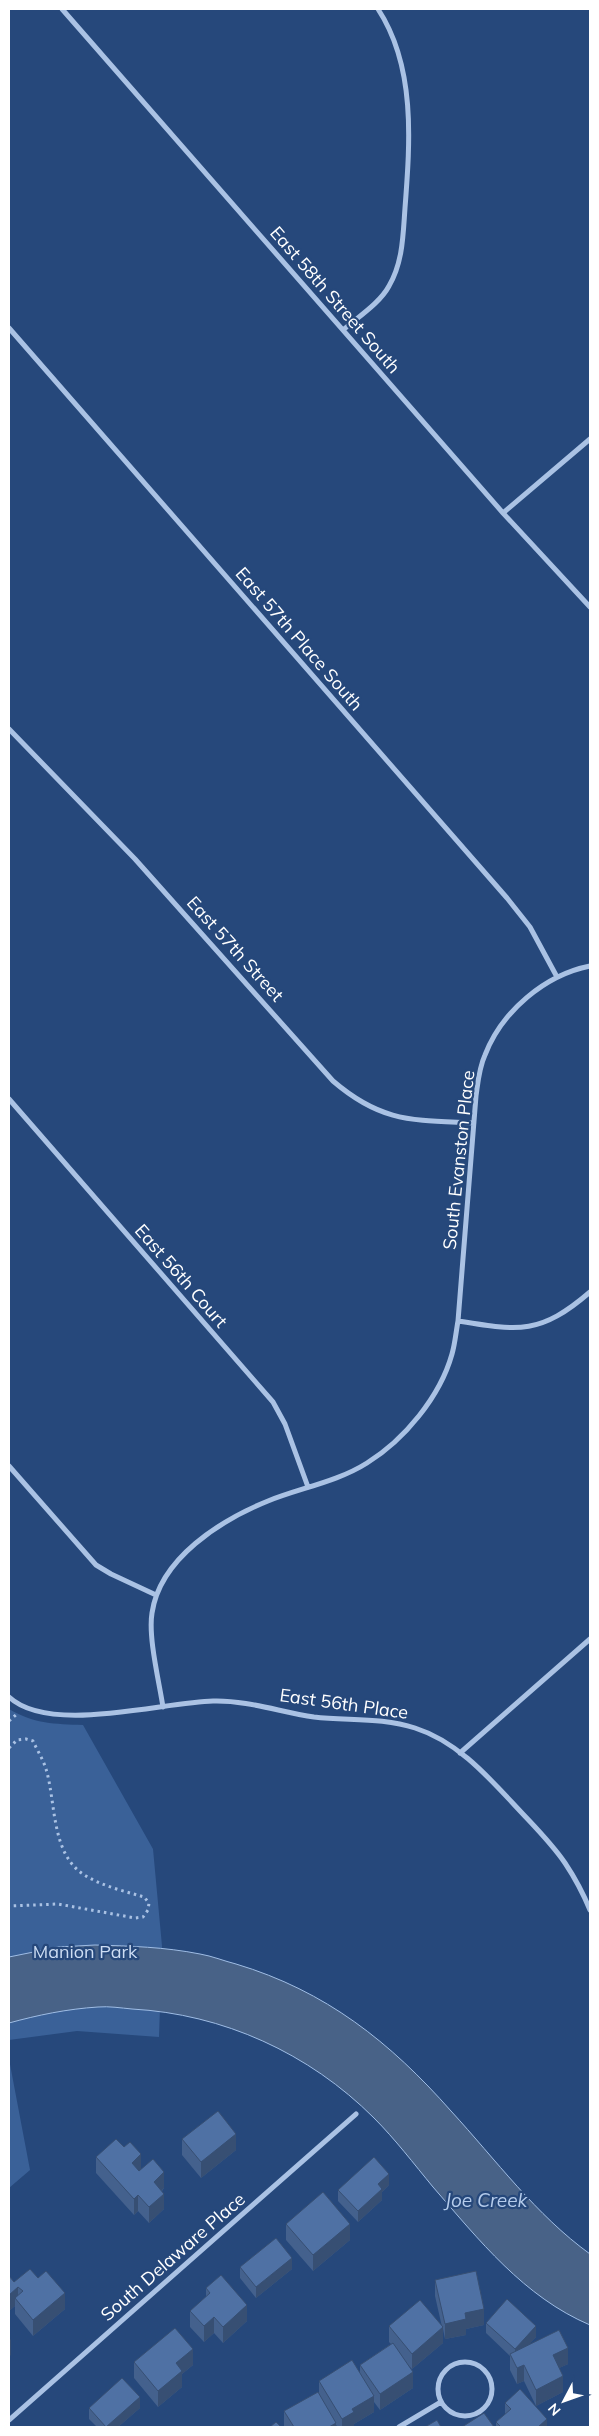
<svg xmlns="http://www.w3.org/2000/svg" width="599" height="2436" font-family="Mulish,sans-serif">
	<rect width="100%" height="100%" fill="#26487b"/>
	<!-- green -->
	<path fill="#3a6198" d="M9,1709C35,1724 54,1724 83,1725L153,1849L162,1946L159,2037L77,2031L9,2040Z
		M9,2059L30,2170L9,2188Z"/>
	<!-- water -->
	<path fill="#486287" stroke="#9fbde5" d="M95,1945C130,1946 165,1947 200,1954C212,1956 224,1961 236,1964C326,1991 390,2042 451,2111C496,2160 536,2215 590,2254V2325C524,2297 479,2240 433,2187C414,2164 395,2139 374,2118C309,2053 223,2014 132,2009C121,2008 109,2006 98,2007C67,2009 38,2015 9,2023V1957L58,1947Z"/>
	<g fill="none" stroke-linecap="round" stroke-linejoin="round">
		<!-- path -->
		<path stroke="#aac2e4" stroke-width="3" stroke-dasharray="2.5 4" stroke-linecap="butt" d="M9,1721L18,1713
			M9,1748L17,1740L26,1739L33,1741C37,1750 43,1759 46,1769C56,1802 51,1853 83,1874C101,1886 124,1891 144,1897L149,1903L148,1910L143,1917L135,1918L58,1904L9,1906"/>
		<!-- street -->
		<path stroke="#aac2e4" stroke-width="5" d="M62,9L503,513L590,607
			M9,328L507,898L530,927L557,977
			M343,330C358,317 380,303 389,286C403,262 403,235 405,208C410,142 416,67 378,9
			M503,513L590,439
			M9,729L135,859L333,1081C382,1123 413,1120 474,1123
			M9,1099L273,1402L285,1424L308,1487
			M458,1321C519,1331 540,1335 590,1292
			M9,1466L96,1565L111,1574L156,1595
			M9,1697C50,1735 162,1702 213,1701C247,1700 280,1712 314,1717C347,1721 382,1717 415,1728C459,1742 490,1779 521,1812C536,1828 552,1844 565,1863C575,1878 583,1893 590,1910
			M163,1707C159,1681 148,1637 152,1613C160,1558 221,1520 268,1501C300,1488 337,1482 367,1463C404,1440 440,1397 452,1354C455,1344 456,1332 458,1321L476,1096C478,1082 479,1068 485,1055C502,1011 545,975 590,966
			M460,1753L590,1639
			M438 2389a27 27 0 1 1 54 0a27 27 0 1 1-54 0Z
			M9,2420L356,2114
			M399,2427L441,2402"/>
	</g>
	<!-- wall -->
	<path fill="#44618d" d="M182,2139L236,2150L201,2178L182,2155Z
		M96,2157L141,2170L164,2188L162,2191L164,2209L149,2223L138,2211L134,2215L96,2173Z
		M389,2185L382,2192V2200L358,2222L338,2201V2190Z
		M286,2224L350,2240L313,2271L286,2240Z
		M240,2267L292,2269L256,2298L240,2278Z
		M9,2276L14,2282L65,2309L33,2336L15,2314V2306L9,2311Z
		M435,2280L484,2325L466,2329V2335L445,2339L443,2329V2343L412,2369L406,2363L413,2388L380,2410L374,2402V2412L354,2424V2427H338L336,2425V2427H284V2411L319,2394V2381L360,2372V2365L391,2344L389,2342V2326L442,2327L435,2296Z
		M206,2288L247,2321L223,2343L214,2333L204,2342L190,2327V2311L206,2297Z
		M486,2323L536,2337L528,2345L568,2364L559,2368L563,2392L536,2406L524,2381L517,2384L510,2370V2356L486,2333Z
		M134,2362L193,2365L182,2374V2387L158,2407L134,2378Z
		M505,2403L547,2427H496V2422L505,2414Z
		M89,2408H140L118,2427H97L89,2419Z"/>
	<!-- shaded-wall -->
	<path fill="#374f73" d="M236,2134V2150L201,2178V2162Z
		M141,2154V2170L132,2179V2163Z
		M164,2172V2188L154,2198V2182Z
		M389,2174V2185L382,2192V2200L358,2222V2211L378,2184Z
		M164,2194V2209L149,2223V2207Z
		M138,2195V2211L134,2215V2199Z
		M350,2224V2240L313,2271V2255Z
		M292,2258V2269L256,2298V2287Z
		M18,2287V2302L15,2298V2306L9,2311V2295Z
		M65,2293V2309L33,2336V2320Z
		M247,2305V2321L223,2343V2327Z
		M484,2309V2325L466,2329V2335L445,2339V2324L465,2313Z
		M214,2317V2333L204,2342V2326Z
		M536,2326V2337L515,2360V2349Z
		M443,2327V2343L412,2369V2354Z
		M11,2339V2355L9,2357V2341Z
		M568,2348V2364L553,2371V2355Z
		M193,2349V2365L182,2374V2387L158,2407V2391L176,2363Z
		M524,2365V2381L517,2384V2368Z
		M413,2372V2388L380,2410V2394Z
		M563,2376V2392L536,2406V2390Z
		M374,2396V2412L354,2424V2427H342V2419L352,2409Z
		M140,2397V2408L118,2427H106Z
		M547,2419V2427H538Z
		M336,2423V2427H329Z"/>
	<!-- building -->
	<path fill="#4f71a4" stroke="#374f73" d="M218,2111L236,2134L201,2162L182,2139Z
		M116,2139L124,2147L130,2142L141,2154L132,2163L139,2171L153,2159L164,2172L154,2182L164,2194L149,2207L138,2195L134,2199L96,2157Z
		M374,2157L389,2174L378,2184L382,2189L358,2211L338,2190Z
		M323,2192L350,2224L313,2255L286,2224Z
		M276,2238L292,2258L256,2287L240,2267Z
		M30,2269L38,2278L46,2271L65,2293L33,2320L15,2298L23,2291L18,2287L9,2295V2276L14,2282Z
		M476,2271L484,2309L465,2313L466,2319L445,2324L435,2280Z
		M221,2275L247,2305L223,2327L214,2317L204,2326L190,2311L210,2293L206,2288Z
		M507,2299L536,2326L515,2349L486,2323Z
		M420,2300L443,2327L412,2354L389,2326Z
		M175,2328L193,2349L176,2363L182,2371L158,2391L134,2362Z
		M559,2330L568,2348L553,2355L563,2376L536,2390L524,2365L517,2368L510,2354Z
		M393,2343L413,2372L380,2394L360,2365Z
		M352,2360L374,2396L352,2409L354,2412L342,2419L319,2381Z
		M122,2378L140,2397L106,2427L89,2408Z
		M520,2389L547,2419L538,2427H501L496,2422L511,2409L505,2403Z
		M318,2392L336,2423L329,2427H294L284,2411Z
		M484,2413L494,2427H462Z
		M437,2420L441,2427H425Z
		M276,2422L281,2427H270Z"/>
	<g text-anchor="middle" stroke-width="4.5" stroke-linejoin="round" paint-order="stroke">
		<!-- street labels -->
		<g font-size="18" fill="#fff" stroke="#26487b">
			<text transform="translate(335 300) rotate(49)" y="6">East 58th Street South</text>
			<text transform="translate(299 639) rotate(49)" y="6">East 57th Place South</text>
			<text transform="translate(235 949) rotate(48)" y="6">East 57th Street</text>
			<text transform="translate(459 1160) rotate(-84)" y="6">South Evanston Place</text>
			<text transform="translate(181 1276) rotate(49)" y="6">East 56th Court</text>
			<text transform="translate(344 1704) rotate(8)" y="6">East 56th Place</text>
			<text transform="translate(173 2257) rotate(-41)" y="6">South Delaware Place</text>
		</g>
		<!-- park labels -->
		<g font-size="18" fill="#cdddf3" stroke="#26487b">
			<text x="85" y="1958">Manion Park</text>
		</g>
		<!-- water labels -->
		<g font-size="19" font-style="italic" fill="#b5ccec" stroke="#26487b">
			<text x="486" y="2207">Joe Creek</text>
		</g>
	</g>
	<!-- border -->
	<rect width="599" height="2436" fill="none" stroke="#ffffff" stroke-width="20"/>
	<!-- north arrow -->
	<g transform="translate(564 2401) rotate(229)" stroke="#26487b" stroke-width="4" paint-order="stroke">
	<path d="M0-4L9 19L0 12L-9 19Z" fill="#ffffff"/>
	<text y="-8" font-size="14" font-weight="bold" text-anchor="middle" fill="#ffffff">N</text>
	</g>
</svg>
